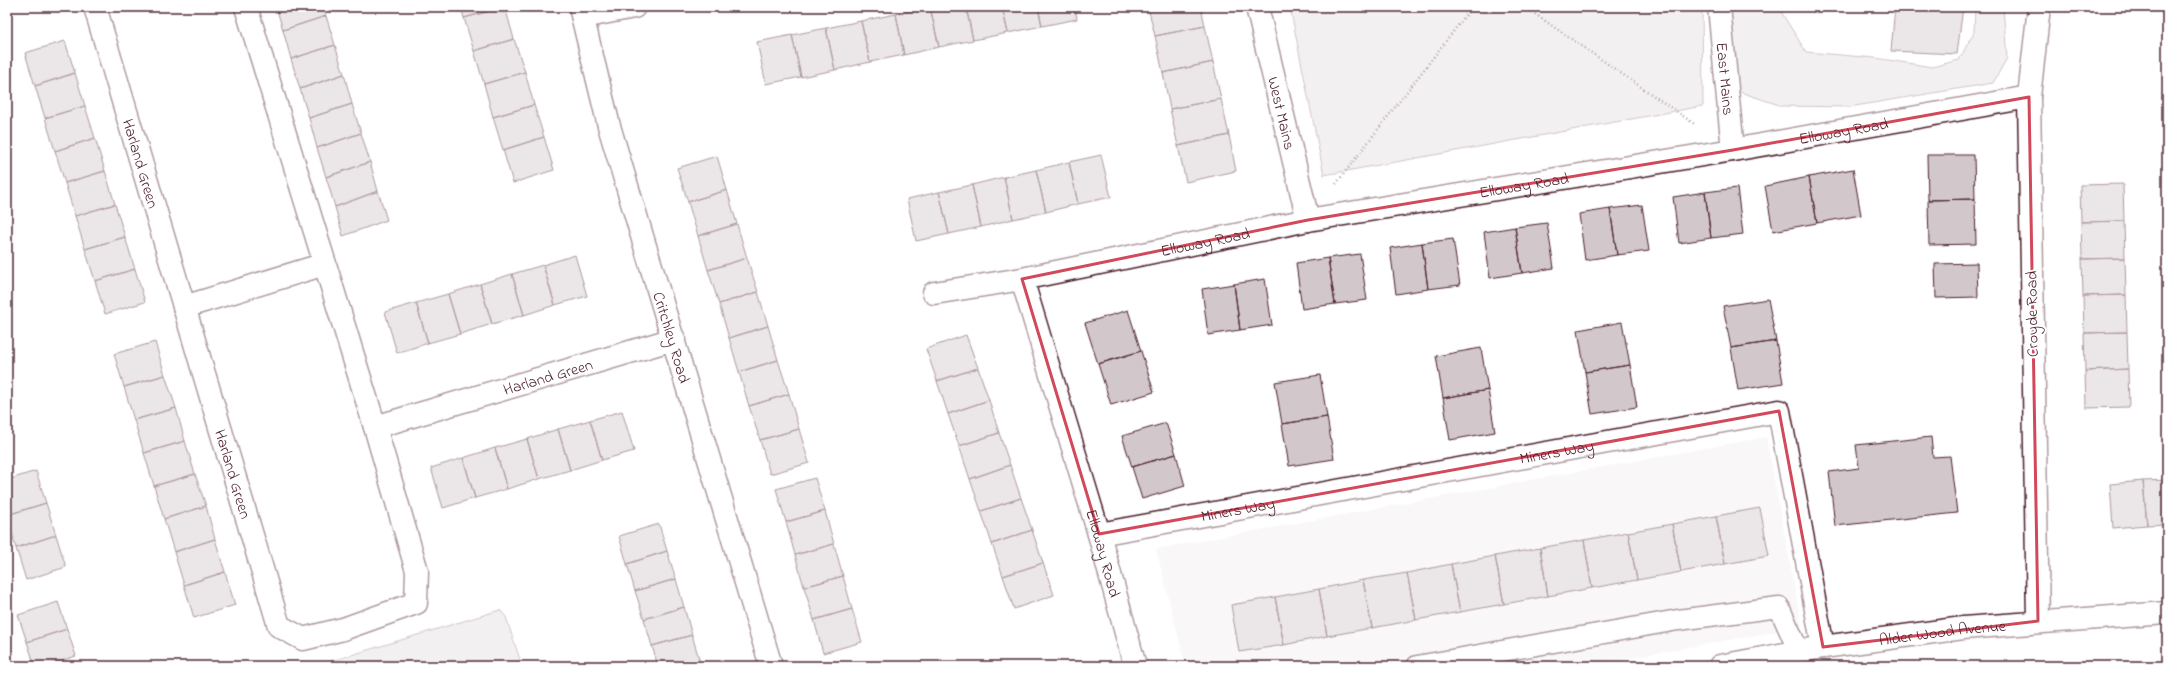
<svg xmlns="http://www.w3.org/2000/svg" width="2174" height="673" font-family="'Indie Flower',sans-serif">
	<rect width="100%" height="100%" fill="#fff"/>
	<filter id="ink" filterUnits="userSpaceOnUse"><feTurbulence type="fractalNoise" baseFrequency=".025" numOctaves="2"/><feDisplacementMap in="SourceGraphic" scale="8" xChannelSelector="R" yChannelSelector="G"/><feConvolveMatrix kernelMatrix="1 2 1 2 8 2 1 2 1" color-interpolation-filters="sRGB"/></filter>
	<g filter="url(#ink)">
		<!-- built -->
		<path fill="#f2eeef" d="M1766,437L1802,627L1584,666H1186L1156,549Z"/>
		<!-- green -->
		<path fill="#e5dee0" stroke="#987e86" d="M1290,7H1702L1703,106L1324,175Z
			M1729,7H1778L1806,52L1875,58L1932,67L1959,60L1974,32L1975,8L2003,7L2007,58L1993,83L1849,107L1782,106L1734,90Z
			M500,610L506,617L522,666H315Z"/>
		<!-- building -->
		<path fill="#d2c7cb" stroke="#4a1f2b" d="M276,7H324L326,16L283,30Z
			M461,7H503L464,18Z
			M505,7L514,39L474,51L464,18Z
			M930,7H966L973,40L939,47Z
			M930,7L939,47L904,55L896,14Z
			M966,7H1002L1008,33L973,40Z
			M1002,7H1038L1042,26L1008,33Z
			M1038,7H1075L1077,19L1042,26Z
			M1148,7H1201L1205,26L1155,36Z
			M1895,7H1963L1957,54L1891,51Z
			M896,14L904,55L870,62L861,21Z
			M326,16L335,45L291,59L283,30Z
			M861,21L870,62L835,70L826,28Z
			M1205,26L1213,62L1163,73L1155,36Z
			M826,28L835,70L801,77L792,35Z
			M792,35L801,77L766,84L757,42Z
			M514,39L525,72L484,84L474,51Z
			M65,41L75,73L35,86L25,53Z
			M335,45L344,74L300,89L291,59Z
			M1213,62L1221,99L1170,109L1163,73Z
			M525,72L534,105L493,117L484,84Z
			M75,73L85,106L45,118L35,86Z
			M344,74L352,104L309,118L300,89Z
			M1221,99L1229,135L1178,146L1170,109Z
			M352,104L361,133L317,148L309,118Z
			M534,105L544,137L503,150L493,117Z
			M85,106L95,138L55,151L45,118Z
			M361,133L370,162L326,177L317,148Z
			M1229,135L1236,171L1186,182L1178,146Z
			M544,137L554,170L513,183L503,150Z
			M95,138L105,171L65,183L55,151Z
			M1101,155L1111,197L1078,204L1069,162Z
			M1927,155H1974L1975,199L1928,200Z
			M717,156L727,190L688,202L677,168Z
			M370,162L378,191L335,207L326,177Z
			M1069,162L1078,204L1046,212L1036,170Z
			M1853,169L1861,215L1817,223L1809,177Z
			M1036,170L1046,212L1013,219L1004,177Z
			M105,171L115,204L75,216L65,183Z
			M1004,177L1013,219L981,227L972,185Z
			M1809,177L1817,223L1773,231L1765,186Z
			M2123,184L2124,221L2081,222L2080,185Z
			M972,185L981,227L949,234L939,192Z
			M1737,188L1743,234L1711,238L1705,192Z
			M727,190L737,224L698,236L688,202Z
			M378,191L387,220L343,236L335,207Z
			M939,192L949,234L916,241L907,199Z
			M1705,192L1711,238L1679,243L1673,197Z
			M1975,199L1976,244L1929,245L1928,200Z
			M115,204L125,237L85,249L75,216Z
			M1642,205L1649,251L1617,255L1610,209Z
			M1610,209L1617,255L1585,260L1579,214Z
			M2124,221L2125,258L2082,259L2081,222Z
			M1547,223L1554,268L1522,273L1515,227Z
			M737,224L747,258L708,270L698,236Z
			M1515,227L1522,273L1490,278L1484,232Z
			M125,237L135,269L95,281L85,249Z
			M1453,239L1460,285L1428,289L1422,243Z
			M1422,243L1428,289L1396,294L1390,248Z
			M1360,254L1367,300L1335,304L1328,258Z
			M575,255L587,296L555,305L543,265Z
			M747,258L758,292L719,304L708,270Z
			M1328,258L1335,304L1302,309L1296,263Z
			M2125,258L2126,295L2083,296L2082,259Z
			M1977,263L1978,297L1936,298L1935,264Z
			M543,265L555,305L524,315L512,274Z
			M135,269L145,302L105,314L95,281Z
			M512,274L524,315L492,324L480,284Z
			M1265,279L1272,325L1240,330L1234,284Z
			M480,284L492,324L460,334L448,294Z
			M1234,284L1240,330L1208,335L1202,289Z
			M758,292L768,326L729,338L719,304Z
			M448,294L460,334L428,343L416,303Z
			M2126,295L2127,332L2084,333L2083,296Z
			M1768,299L1776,341L1731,348L1723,306Z
			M416,303L428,343L397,353L385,312Z
			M1128,310L1141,351L1098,364L1085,323Z
			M1622,322L1630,365L1585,372L1578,330Z
			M768,326L778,360L739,372L729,338Z
			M2127,332L2128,369L2085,371L2084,333Z
			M966,335L978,368L937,381L926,349Z
			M1776,341L1783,383L1738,390L1731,348Z
			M155,342L165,375L124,387L114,354Z
			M1481,348L1488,390L1443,398L1436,356Z
			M1141,351L1154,392L1111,405L1098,364Z
			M778,360L789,394L749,406L739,372Z
			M1630,365L1637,407L1592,414L1585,372Z
			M978,368L989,400L948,414L937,381Z
			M2128,369L2129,407L2086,408L2085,371Z
			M165,375L176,408L134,420L124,387Z
			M1320,375L1327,417L1282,424L1275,382Z
			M1488,390L1495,432L1450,440L1443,398Z
			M789,394L799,429L760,440L749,406Z
			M989,400L999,433L959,446L948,414Z
			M176,408L185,441L144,453L134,420Z
			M622,411L634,451L602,460L590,420Z
			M1327,417L1334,459L1289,466L1282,424Z
			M590,420L602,460L570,470L558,429Z
			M1166,423L1176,454L1132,467L1122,436Z
			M558,429L570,470L539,479L527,439Z
			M799,429L809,463L770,474L760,440Z
			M999,433L1010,465L970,479L959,446Z
			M1931,437L1933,457L1950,456L1957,513L1835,526L1829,472L1859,468L1856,445Z
			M527,439L539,479L507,489L495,448Z
			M185,441L195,474L154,486L144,453Z
			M495,448L507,489L475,498L463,458Z
			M1176,454L1185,486L1142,499L1132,467Z
			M463,458L475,498L443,508L431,468Z
			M1010,465L1021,498L981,511L970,479Z
			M36,471L46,503L7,515V480Z
			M195,474L206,506L164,519L154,486Z
			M815,478L825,511L786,522L776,489Z
			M2167,480V524L2147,525L2143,481Z
			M2143,481L2147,525L2113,528L2110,484Z
			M1021,498L1032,530L992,544L981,511Z
			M46,503L56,535L16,548L7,515Z
			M206,506L215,539L174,552L164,519Z
			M1760,508L1769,556L1725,564L1716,516Z
			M825,511L834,544L795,555L786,522Z
			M1716,516L1725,564L1681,572L1672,524Z
			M659,524L667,551L627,564L619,536Z
			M1672,524L1681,572L1637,580L1628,532Z
			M1032,530L1043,563L1003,576L992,544Z
			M1628,532L1637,580L1592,588L1584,540Z
			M56,535L66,567L26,580L16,548Z
			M215,539L225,572L184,585L174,552Z
			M1584,540L1592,588L1548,596L1540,548Z
			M834,544L843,576L804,587L795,555Z
			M1540,548L1548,596L1504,604L1495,556Z
			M667,551L676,579L635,591L627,564Z
			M1495,556L1504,604L1460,612L1451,564Z
			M1043,563L1054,595L1014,609L1003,576Z
			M1451,564L1460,612L1416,620L1407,573Z
			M225,572L235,605L194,618L184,585Z
			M1407,573L1416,620L1372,628L1363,580Z
			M843,576L852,609L814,620L804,587Z
			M676,579L684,607L644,619L635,591Z
			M1363,580L1372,628L1327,636L1319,589Z
			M1319,589L1327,636L1284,645L1275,597Z
			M1275,597L1284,645L1239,652L1231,605Z
			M58,602L67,629L27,642L18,615Z
			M684,607L692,635L652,646L644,619Z
			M852,609L862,642L823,653L814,620Z
			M67,629L76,656L46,666H35L27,642Z
			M692,635L700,662L687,666H658L652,646Z"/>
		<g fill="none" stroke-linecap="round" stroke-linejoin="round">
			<!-- service casing -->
			<g stroke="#4a1f2b" stroke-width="23">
				<path id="service" d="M1417,666L1678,620L1779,607L1799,652"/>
			</g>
			<!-- minor casing -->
			<g stroke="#4a1f2b" stroke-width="25">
				<g id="minor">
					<path id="s1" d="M95,7L279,626L303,639L343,629L416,603L417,571L375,427L246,7"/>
					<path id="s2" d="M580,7L609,126L771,666"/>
					<path id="s3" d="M1257,7L1308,220"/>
					<path id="s4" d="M1719,7L1733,150"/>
					<path d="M583,17L634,7"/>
					<path id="s5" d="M1022,279L1099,534L1135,666"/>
					<path id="s6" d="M934,293L1022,279L1308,220L1733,150L2029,97"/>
					<path d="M184,307L325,264"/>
					<path id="s7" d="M375,427L674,339"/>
					<path id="s8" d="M1099,534L1779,411L1823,647"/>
					<path d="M2038,621L2029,97L2039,7"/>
					<path id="s9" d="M1720,666L1823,647L1963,628L2167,613"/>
				</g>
			</g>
			<!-- path -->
			<path stroke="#4a1f2b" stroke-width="2.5" stroke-dasharray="1 3" stroke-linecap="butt" d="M1525,7L1696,125
				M1336,184L1472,7"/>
			<!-- service -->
			<use href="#service" stroke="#fff" stroke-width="20"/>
			<!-- minor -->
			<use href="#minor" stroke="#fff" stroke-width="22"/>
		</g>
	</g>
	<!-- marked area -->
	<path d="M0 0H2174V673H0ZM2029,97L2038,621L1823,647L1779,411L1099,534L1022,279L1308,220L1733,150Z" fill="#fff" fill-opacity=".55" fill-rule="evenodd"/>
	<path fill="none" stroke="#d1495b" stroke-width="3" stroke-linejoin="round" d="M2029,97L2038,621L1823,647L1779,411L1099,534L1022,279L1308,220L1733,150Z"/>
	<g text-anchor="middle" stroke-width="4" stroke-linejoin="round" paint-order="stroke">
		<!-- street labels -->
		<g font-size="16" fill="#4a1f2b" stroke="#fff">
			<text dy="6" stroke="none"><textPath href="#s4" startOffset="72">East Mains</textPath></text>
			<text dy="6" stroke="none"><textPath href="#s3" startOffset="109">West Mains</textPath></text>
			<text dy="6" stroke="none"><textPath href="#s6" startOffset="924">Elloway Road</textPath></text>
			<text dy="6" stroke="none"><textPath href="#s1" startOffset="163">Harland Green</textPath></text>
			<text dy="6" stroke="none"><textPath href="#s6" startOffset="600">Elloway Road</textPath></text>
			<text dy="6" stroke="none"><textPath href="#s6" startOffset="276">Elloway Road</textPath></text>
			<text transform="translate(2031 314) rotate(-91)" y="6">Croyde Road</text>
			<text dy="6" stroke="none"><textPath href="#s2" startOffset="343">Critchley Road</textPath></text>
			<text dy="6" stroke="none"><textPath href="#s7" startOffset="180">Harland Green</textPath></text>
			<text dy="6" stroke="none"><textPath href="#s8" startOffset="465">Miners Way</textPath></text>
			<text dy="6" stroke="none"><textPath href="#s1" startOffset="487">Harland Green</textPath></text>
			<text dy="6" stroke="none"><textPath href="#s8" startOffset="141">Miners Way</textPath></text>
			<text dy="6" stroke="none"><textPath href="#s5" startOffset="286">Elloway Road</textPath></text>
			<text dy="6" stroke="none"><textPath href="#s9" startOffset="225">Alder Wood Avenue</textPath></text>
		</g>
	</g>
	<!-- margin -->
	<rect width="2174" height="673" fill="none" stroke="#fff" stroke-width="24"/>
	<rect x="12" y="12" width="2150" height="649" fill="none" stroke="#4a1f2b" stroke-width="1.5" filter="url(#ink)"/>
</svg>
